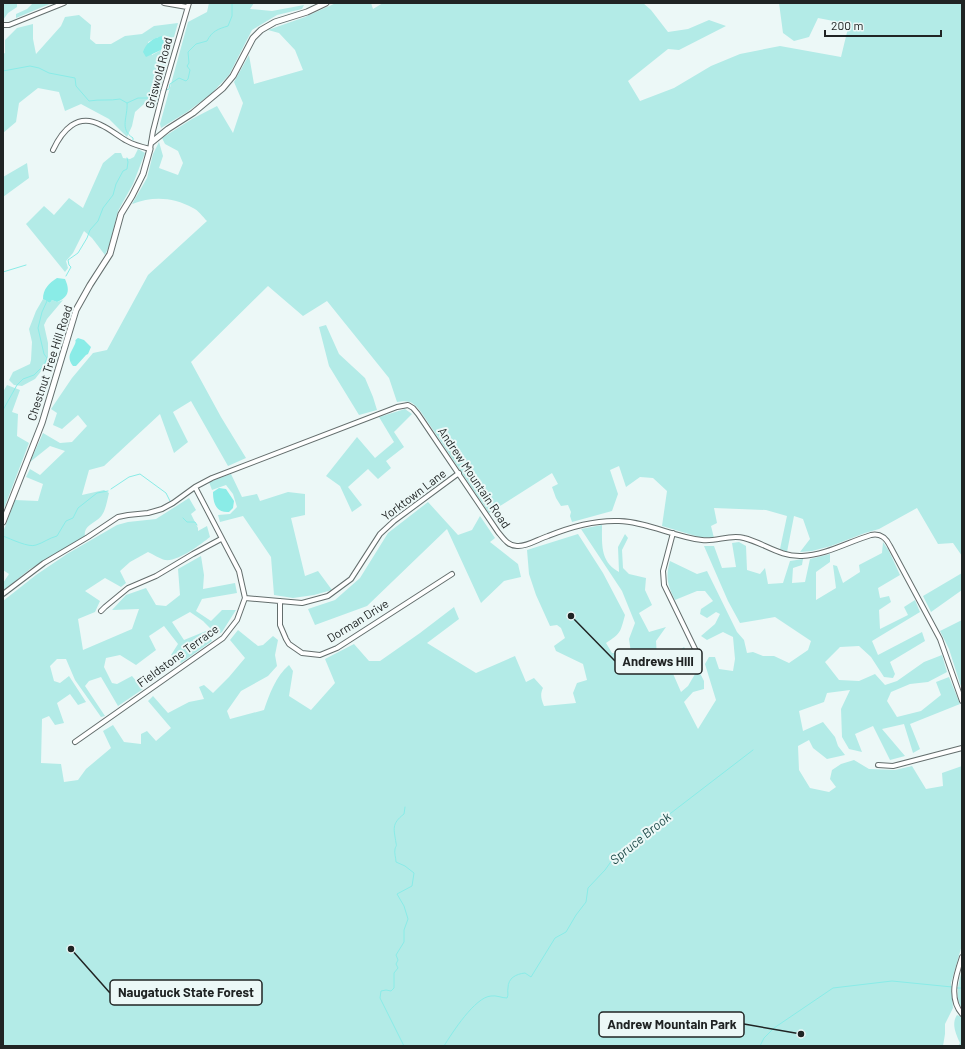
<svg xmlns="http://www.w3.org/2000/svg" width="965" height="1049" font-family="Barlow,sans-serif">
	<rect width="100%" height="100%" fill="#ecf8f7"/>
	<!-- green -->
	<path fill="#b3ebe7" d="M4,3H17V7L8,13L3,20Z
		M33,3H52L16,18V14L27,9Z
		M209,3H254L250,9L272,11L304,5L302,9L277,15L252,30L229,75L211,94L187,112L161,128L160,124L188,22L207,12Z
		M336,3H371L373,9L383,3H643L651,10L668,32L688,29L709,20L726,26L679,50L668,49L628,81L640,101L674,88L711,66L740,54L780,46L841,57L849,24L818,18L809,37L794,41L783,33L779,3H962V556L953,543L938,544L917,508L879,529L865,533L831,546L812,551L800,552L810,539L803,519L794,516L787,552L780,549L787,516L766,510L714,508L717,523L711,526L714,538L699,537L662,526L667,491L653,478L640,477L626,487L619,466L610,470L618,494L612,511L572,522L570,516L571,512L568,505L561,506L556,498L552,487L558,484L552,473L489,513L421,412C413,402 410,400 397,402L389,378L327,301L303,316L268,286L191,362L221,417L246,458L228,466L191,401L173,412L188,442L174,453L160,414L104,466L89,470L82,495L104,490L109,493C107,501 106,509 102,515C96,524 83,524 85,537L30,569L3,591V583L9,574L3,570V532L15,500L38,501L43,484L26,477L30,469L40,475L65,451L50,446L30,462L43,433L60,443L72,442L87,426L78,415L62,429L53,425L57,413L51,409L72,378L93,353L107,350L148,275L207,221C203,217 198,210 193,208C173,197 153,196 132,204L147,178L153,154L159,142L163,156L159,168L178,175L183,163L178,151L165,144L162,138L192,119L217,106L233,133L243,103L234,82L249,55L254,84L303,70L295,50L279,33L268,30L305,17Z
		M79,15L91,25L90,39L96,44H111L125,36L142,34L154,26L178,23L174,37L165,40V39L158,37L148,42L152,55L161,50L169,54L156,106L144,104L135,112L132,126L127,137L109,119L81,104L65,111L59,92L38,88L19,103L16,122L3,133V54L5,53V40L17,28L33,24V39L36,54L61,26L65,17Z
		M138,149L145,153L133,184L118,211L109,246L105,255L92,238L84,231L73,253L66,261L68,268L65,272L26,224L44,206L54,215L69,198L83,208L103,163L115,153H121L123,158L130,159L134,157Z
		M27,163L29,178L3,197V177Z
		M43,299L50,303L52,300L57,302L63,300L47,319L44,325L48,343V362L46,365L35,379L22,386L14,385L9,380L13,372L30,364L31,360L32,342L29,329L36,311Z
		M326,325L339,354L365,378L373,397L377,410L359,415L329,366L319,327Z
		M7,385L20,390L12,412L18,414L17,436L29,443L3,511V392Z
		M405,409L412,414L394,432L404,447L386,461L391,468L378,479L368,469L348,487L362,505L352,512L340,486L326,476L357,437L375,458L394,442L379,417Z
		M231,474L242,497L257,494L260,501L288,492L305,494V515L291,518L305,576L318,571L332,590L314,595L293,598L274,595L271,557L243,516L220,522L218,515L230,514L237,507L233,494L226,485L212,490L209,482Z
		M189,498L196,510L191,514L198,528V531L207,526L210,537C201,544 178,562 165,560C160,559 153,554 148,552L130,562L120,571L126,583L121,587L105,578L85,591L100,601L95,612L78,619L83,650L132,629L139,609L112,610L126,595L146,588L156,605L166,606L180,595L178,569L201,556L204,575L203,589L235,583L237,593L202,599L196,611L211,621L222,610H236L222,632L217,635L203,621L190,612L172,622L184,640L206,631L212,641L181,663L171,655L178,644L164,626L149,636L156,650L136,665L120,655L106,658L104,667L112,683L117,684L132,676L143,689L118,706L101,677L89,681L85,686L105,716L101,717L75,680L66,659H57L50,666L54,681L60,683L69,676L86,702L78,705L70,694L57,703L64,723L55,725L49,716L42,719L41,763L61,764L64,782L78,780L86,769L111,748L103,731L113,725L124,742L141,744V734L147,731L156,741L171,728L148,701L153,696L168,713L189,702L204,699L199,687L204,685L213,693L229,677L245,658L230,640L238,630L258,646L263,645L273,636L278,640L275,655L277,666L268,676L241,691L227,711L230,719L264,710C269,695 276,676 289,665L293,671L289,696L311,710L335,683L325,659L354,644L369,661H380L420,633L454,607L459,619L427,643L476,673L515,656L526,682L534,678L543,688C540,694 541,699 544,706L576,703L573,693L577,683L587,680L583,664L556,651L554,646L565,638L561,628L557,625L550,626L536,595L529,574L527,550L578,534L603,573L625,615C620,633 621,633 606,643L612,653H631L629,639L635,623L622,591L581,529L602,525C602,544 600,562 619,572L618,547L625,534L628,538L622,550L623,568L629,574L646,578L645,590L652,605L639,613L649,632L666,627L656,641L657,657L664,663L684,647L687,652L671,669L681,692L688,686L698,669L704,681V689L693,692L684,702L698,729L716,700L705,664L709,657H715L719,669L733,671L735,659L733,637L723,632L707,640L701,636L715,624L720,614L716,612L707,618L700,614L701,609L713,601L705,591H697L675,600C668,586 665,577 670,561L697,574L707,571L737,632L744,640L747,653L753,652L763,656H774L789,663L808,650L811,641L775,617L740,623L728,601L704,546H714L722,568L736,567L732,543L739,542L746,546L747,570L760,574L765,568L768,584L783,583L790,561L803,559L802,565L793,568L792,583L805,582L810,559L830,554V562L816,572V600L836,588L833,565L837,566L843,583L860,572L859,565L882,553L883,542L889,551L900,575L878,588L880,598L889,596L891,602L879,610L880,629L908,615L904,607L915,600L920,612L872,641L878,655L922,632L925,641L890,662L895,674L893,678L884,677L871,657L859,646L840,647L825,662L839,680L859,681L875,674L885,685L897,681L924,662L942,655L947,672L928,682L910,684L891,692L887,701L897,717L921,711L941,695L936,682L949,677L960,704L910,724L920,749L913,753L904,724L882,729L905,756L890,760L873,726L855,734L862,752L849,749L842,737L841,709L850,690L827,693L824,702L799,711L803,731L823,722L835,737L838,746L845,755L827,759L813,748L809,740L798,746L799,770L810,788L829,792L836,787L830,779L832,770L841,764L854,760L869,769L895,770L912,766L926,789L943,786L942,773L962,766V945L951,983L953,1008L945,1024V1034L943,1046H3V601L36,575L67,554L117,525L128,522L156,519Z
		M428,502L458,535L472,530L480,516L495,538L490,542L518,564L521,577L504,581L481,603L447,529L367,606L315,625L308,609L335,600L360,578L388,533Z
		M962,573V590L931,612L923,596Z
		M962,620V690L949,649L940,631Z
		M962,969V1009C954,995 959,983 962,969Z
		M957,1015L962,1017V1046H958L960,1043C956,1034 951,1024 957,1015Z"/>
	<!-- water -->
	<path fill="#8aece7" d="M162,36L165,42L161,50L146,57L143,52C146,43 153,38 162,36Z
		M57,278L65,279C70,290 69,297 57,302L52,300L50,303L43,299C43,289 49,283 57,278Z
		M78,338L84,340L91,347L88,354L86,355L76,366H73C66,357 71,353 75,344C77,339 73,342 78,338Z
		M219,488L226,489L234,501L233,508L229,512C216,513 213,503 213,492Z"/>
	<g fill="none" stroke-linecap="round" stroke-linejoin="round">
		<!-- stream -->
		<path stroke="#8aece7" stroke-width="1" d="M3,71L30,66L39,68L49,73L75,78L76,86L89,101C100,99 110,101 120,99L127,103
			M166,90L169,89L170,84L179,78L186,81L188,79L190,70L187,66L189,63L188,52L196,44L207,41C212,31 218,29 228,26L232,16V3
			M133,140V138C119,129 128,117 127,103L138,98H148L161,90
			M3,272L26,265
			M66,276L71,267L69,265L68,260L78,253L87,238L90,230L98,221L103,208L113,195L116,184L123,171L127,169L128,162L127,158
			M3,410L17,385L23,379L34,375L44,365L47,358L44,354L38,328L42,312L47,301
			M111,489L129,477L140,474L166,493L170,501
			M183,518L187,522H195L197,525
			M3,536C11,539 29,548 36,545C43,543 49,538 57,536L66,521L73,518L78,508L97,493L108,491
			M957,988H962
			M404,1046L380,998L381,991L386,990L391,991L394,988V973L398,968L396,964L398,960L396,955L404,942V930L408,919L404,906L397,894L412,886L414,873L405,866L396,862C396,858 394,853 395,849C396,845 397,847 396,843C394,829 391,824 404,814L405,807
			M444,1046C452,1033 475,997 491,996C496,995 502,998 507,998C509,994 507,992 508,988C508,978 516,974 525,973L531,977L555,938L566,932L576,915L586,902L588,888L605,870L615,856L753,750
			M760,1046L764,1038L774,1028L833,988L892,981L952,987"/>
		<!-- minor casing -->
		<g stroke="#646e6d" stroke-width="6">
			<path id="minor" d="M164,3L187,7
				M3,25H9L64,3
				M53,150C62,131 77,112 101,125C110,129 118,136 127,141C134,145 142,147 150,149L153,131L163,92L189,3
				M673,533L663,571L664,585L698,655
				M3,594L44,563L88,537L118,517L128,515L148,513L162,509L173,503L195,487L212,478L397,407L408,405L413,408L418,414L498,532C503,538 508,546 517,546C527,547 538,539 548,536C570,527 595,520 619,521C648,522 674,537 702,540C716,542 730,534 744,538C764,543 780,557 802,556C826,555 848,542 871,535C881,533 886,538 890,546L940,639L962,701
				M245,598L302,603L328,596L351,579L380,534L394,521L459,473
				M280,601V625L286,639L289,644L302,653L320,655L337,648L452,574
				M101,611L105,607L128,588L156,576L193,554L221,539
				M75,742L223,638L237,620L245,598L239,571L195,487
				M878,765L893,766L962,748
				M962,957C956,975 948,998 962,1014"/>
		</g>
		<!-- tertiary casing -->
		<g stroke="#646e6d" stroke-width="7">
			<path id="tertiary" d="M152,142L168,129L193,113L223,88L233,76L253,38L261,30L275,22L307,12L326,3
				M3,522L42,423L76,310L90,285L110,254L121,214L132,196L143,174L150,149"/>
		</g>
		<!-- minor -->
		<use href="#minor" stroke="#fff" stroke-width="4"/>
		<!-- tertiary -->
		<use href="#tertiary" stroke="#fff" stroke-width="5"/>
	</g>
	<g text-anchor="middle" stroke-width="4" stroke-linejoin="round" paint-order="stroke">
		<!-- street labels -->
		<g font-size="12" fill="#202424" stroke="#ecf8f7">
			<text transform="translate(159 73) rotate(-75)" y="4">Griswold Road</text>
			<text transform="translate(50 363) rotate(-72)" y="4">Chestnut Tree Hill Road</text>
			<text transform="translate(474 478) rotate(56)" y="4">Andrew Mountain Road</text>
			<text transform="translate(414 495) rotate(-37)" y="4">Yorktown Lane</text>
			<text transform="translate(358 621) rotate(-32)" y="4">Dorman Drive</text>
			<text transform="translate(178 656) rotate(-36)" y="4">Fieldstone Terrace</text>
		</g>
		<!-- water labels -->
		<g font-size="13" font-style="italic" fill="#1d4a48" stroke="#ecf8f7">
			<text transform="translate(640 838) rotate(-39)" y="5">Spruce Brook</text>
		</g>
	</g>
	<!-- callouts -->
	<path fill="none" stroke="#202424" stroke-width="1.5" d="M571 616L615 661M71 949L110 993M801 1034L744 1024"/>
	<g fill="#202424" stroke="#ecf8f7" stroke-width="1.5">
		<circle cx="571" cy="616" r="4"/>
		<circle cx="71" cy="949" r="4"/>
		<circle cx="801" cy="1034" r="4"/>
	</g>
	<g fill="#ecf8f7" stroke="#202424" stroke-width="1.5">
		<rect x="615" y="649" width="87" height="25" rx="4"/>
		<rect x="110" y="980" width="152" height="25" rx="4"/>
		<rect x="599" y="1012" width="145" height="25" rx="4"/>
	</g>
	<g font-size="13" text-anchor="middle" font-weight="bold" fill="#202424">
		<text x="658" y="666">Andrews Hill</text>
		<text x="186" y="997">Naugatuck State Forest</text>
		<text x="672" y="1029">Andrew Mountain Park</text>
	</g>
	<!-- border -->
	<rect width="965" height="1049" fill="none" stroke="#202424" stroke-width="8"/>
	<!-- scale -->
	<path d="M825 30v6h116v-6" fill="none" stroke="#202424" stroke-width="2"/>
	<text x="831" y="30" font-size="12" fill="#202424" stroke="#ecf8f7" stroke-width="3" paint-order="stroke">200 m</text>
</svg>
